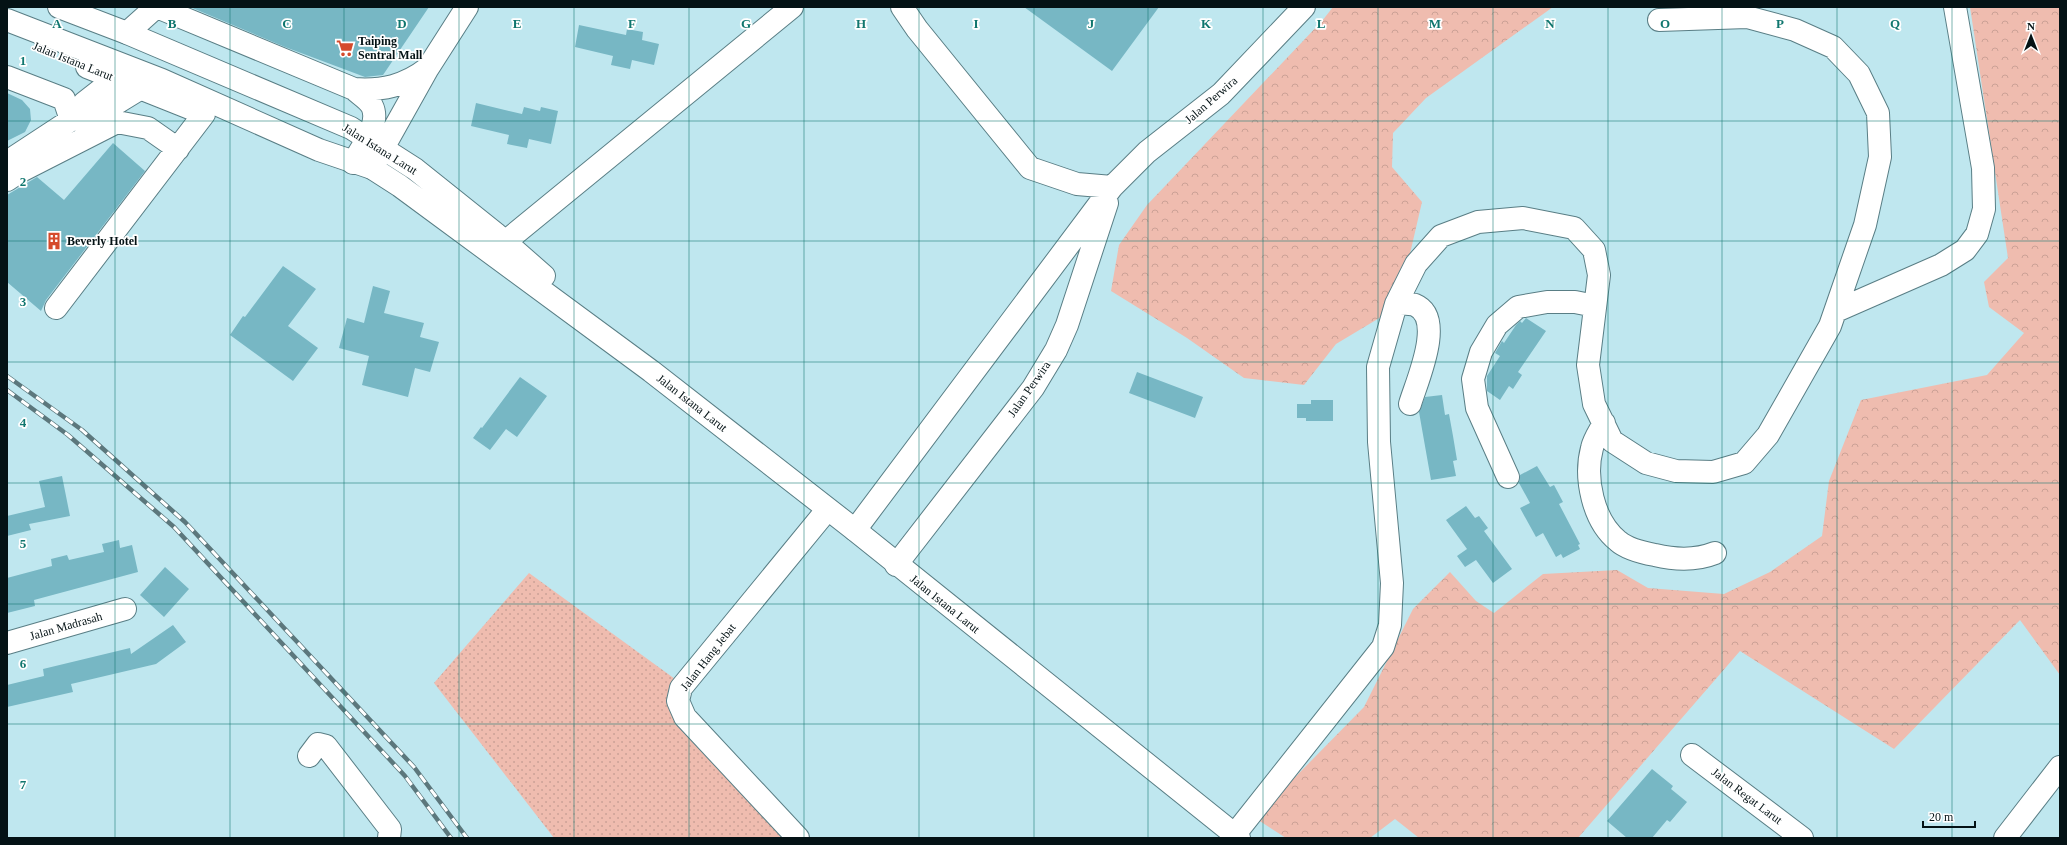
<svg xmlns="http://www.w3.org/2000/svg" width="2067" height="845" font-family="'Times New Roman',serif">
	<defs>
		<pattern id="grass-dots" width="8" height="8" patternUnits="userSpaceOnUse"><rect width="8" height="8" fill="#efbcaf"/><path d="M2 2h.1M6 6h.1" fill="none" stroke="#cba196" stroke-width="1.8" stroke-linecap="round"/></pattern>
		<pattern id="forest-crowns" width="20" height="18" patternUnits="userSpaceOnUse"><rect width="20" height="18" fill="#efbcaf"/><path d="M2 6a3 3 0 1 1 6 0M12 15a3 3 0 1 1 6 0" fill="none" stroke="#cba196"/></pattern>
	</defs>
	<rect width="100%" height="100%" fill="#bfe7ef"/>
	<!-- grass -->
	<path fill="url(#grass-dots)" d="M529,573L675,679L668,691L675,714L793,838H554L434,683Z"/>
	<!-- forest -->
	<path fill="url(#forest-crowns)" d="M1333,7H1553L1426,98L1393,133L1392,167L1422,202L1409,258L1386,314L1336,344L1304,385L1244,378L1187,338L1111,291L1119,245L1147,205L1322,21Z
		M1970,7H2060V675L2020,620L1894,749L1740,651L1578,838H1419L1395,819L1370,838H1286L1255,818L1364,707L1413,609L1450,572L1476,601L1494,613L1543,574L1617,570L1648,588L1724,594L1770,572L1822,536L1829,481L1861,400L1987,375L2024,333L1989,307L1984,282L2008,258Z"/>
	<!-- building -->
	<path fill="#77b7c4" d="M190,7H429L383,75L365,77L285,47Z
		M1024,7H1159L1112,71Z
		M579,25L626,35L627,29L643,32L642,40L659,44L654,65L632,60L630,69L611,65L613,56L575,47Z
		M7,93L22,100L30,109L31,120L25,132L7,141Z
		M476,103L522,114L524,107L540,111L541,107L558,111L551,144L529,139L527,148L507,144L509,135L471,126Z
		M113,143L145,171L46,300L41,311L7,282V195L37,177L64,200Z
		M283,266L316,289L288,326L318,348L293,381L230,335L243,316L245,317Z
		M373,286L390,291L384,313L424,323L420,337L439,342L430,372L415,368L408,397L362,385L369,356L339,348L347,318L364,323Z
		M1526,318L1546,331L1518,372L1522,375L1513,389L1509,386L1500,400L1487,391V376L1500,356L1495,353L1502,341L1504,343L1516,325L1520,321L1522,323Z
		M1137,372L1203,397L1195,418L1129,393Z
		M520,377L547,396L517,437L506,429L490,450L473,438L481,427L482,428Z
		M1442,395L1445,415L1449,414L1453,436L1457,460L1453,461L1456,476L1431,480L1419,412L1425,397Z
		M1311,400H1333V421H1306V418H1297V404H1311Z
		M1537,466L1550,487L1554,485L1563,502L1559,504L1580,544L1578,545L1580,549L1563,558L1561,554L1556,557L1543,533L1536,537L1520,508L1530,503L1519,483L1520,475Z
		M62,476L70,516L29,524L31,530L7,536V516L45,507L39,481Z
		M1466,506L1475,518L1479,516L1488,528L1484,531L1512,569L1493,583L1476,560L1465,567L1457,556L1467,549L1446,520Z
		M119,540L120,548L132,545L138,572L34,600L35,606L7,613V578L52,566L51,559L67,555L69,560L104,552L102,544Z
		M165,567L189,589L164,617L140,595Z
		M173,625L186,642L156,664L71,684L73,692L7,707V685L44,676L43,669L130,648L131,654Z
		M1652,769L1673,786L1671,789L1687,802L1670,822L1667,820L1652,838H1627L1607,821Z"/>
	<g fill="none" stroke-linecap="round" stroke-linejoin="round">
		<!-- minor casing -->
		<g stroke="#597e85" stroke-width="24">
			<path id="minor" d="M157,7L354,89C382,91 405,86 428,68
				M902,7L917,29L1030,168L1077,184L1112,187
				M127,33L156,7
				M7,77L64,99L71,120
				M71,120L92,118L141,88
				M7,162L71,120L84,103L116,78
				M353,163C361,148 381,124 372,106C368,99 359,94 354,89
				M372,168L428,68L467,7
				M7,180L19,172L117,122L148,128L178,149
				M505,242L792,7
				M1396,304C1401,304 1410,303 1415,305C1446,318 1416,383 1410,404
				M56,308L204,114
				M1836,311L1941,265L1965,250L1977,234L1984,209L1983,168L1955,7
				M1604,423C1600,431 1594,439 1592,448C1584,478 1593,521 1618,541C1627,549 1644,553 1655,555C1676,560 1695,561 1715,553
				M1508,477L1477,408L1473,379L1481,352L1497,325L1518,307L1547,302H1575L1595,306
				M855,530L1112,187L1147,152L1221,94L1304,7
				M896,565L1033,388L1056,350L1067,325L1107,203
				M7,643L125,609
				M1692,755L1802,838
				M309,756L318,744L326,746L390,829L389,838
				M1235,834L1383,647L1390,625L1392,583L1379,442L1378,367L1396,304L1416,264L1441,236L1478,222L1523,218L1574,228L1594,250L1599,275L1588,365L1594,404L1612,441L1646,463L1676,471L1713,472L1744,463L1768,435L1830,326L1865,225L1880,157L1878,113L1859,74L1833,47L1795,30L1747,17L1659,20
				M798,838L685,717L678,701L681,688L827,510"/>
		</g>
		<!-- major casing -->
		<g stroke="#597e85" stroke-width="24">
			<path id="major" d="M59,7L127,33L351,128L415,169L495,233L544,276
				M7,20L162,80L319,150L372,168L400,186L651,371L855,530L1239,838
				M87,67L200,112
				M2005,838L2060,767"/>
		</g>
		<!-- minor -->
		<use href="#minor" stroke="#fff" stroke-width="22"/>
		<!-- major -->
		<use href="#major" stroke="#fff" stroke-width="22"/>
		<!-- rail casing -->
		<g stroke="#5c777c" stroke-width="4.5">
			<path id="rail" d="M7,376L82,430L185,522L414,767L467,838
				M7,390L68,435L174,527L405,776L451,838"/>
		</g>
		<!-- rail -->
		<use href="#rail" stroke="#fff" stroke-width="3" stroke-dasharray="9" stroke-linecap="butt"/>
	</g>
	<!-- grid -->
	<path fill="none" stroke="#0f766e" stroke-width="1" stroke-opacity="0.55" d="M115,7V838M230,7V838M344,7V838M459,7V838M574,7V838M689,7V838M804,7V838M919,7V838M1034,7V838M1148,7V838M1263,7V838M1378,7V838M1493,7V838M1608,7V838M1722,7V838M1837,7V838M1952,7V838M7,121H2060M7,241H2060M7,362H2060M7,483H2060M7,604H2060M7,724H2060"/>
	<!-- icons -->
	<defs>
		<g id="supermarket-bare" transform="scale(1.38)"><path d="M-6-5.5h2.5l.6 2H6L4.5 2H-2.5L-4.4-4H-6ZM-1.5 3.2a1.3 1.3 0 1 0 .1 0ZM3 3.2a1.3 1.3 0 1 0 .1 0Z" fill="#d54b2c" stroke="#fff" stroke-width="2.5" paint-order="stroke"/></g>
		<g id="building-bare" transform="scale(1.38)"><path d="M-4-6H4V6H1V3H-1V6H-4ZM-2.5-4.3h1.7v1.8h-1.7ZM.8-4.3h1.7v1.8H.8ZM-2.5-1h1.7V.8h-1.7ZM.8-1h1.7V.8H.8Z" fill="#d54b2c" stroke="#fff" stroke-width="2.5" paint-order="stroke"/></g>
	</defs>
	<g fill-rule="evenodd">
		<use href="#supermarket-bare" x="345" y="48"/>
		<use href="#building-bare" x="54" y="241"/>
	</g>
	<g text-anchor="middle" stroke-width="3.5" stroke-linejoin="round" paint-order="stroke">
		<!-- poi labels -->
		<g font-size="12" font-weight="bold" fill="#041215" stroke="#fff" text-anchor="start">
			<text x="358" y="45">Taiping<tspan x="358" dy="14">Sentral Mall</tspan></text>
			<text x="67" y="245">Beverly Hotel</text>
		</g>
		<!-- street labels -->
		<g font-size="12" fill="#041215" stroke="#fff">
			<text transform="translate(73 61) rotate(22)" y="4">Jalan Istana Larut</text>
			<text transform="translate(1211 100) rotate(-41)" y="4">Jalan Perwira</text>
			<text transform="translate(380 149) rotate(32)" y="4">Jalan Istana Larut</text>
			<text transform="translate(1029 389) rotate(-55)" y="4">Jalan Perwira</text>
			<text transform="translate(692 403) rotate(38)" y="4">Jalan Istana Larut</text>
			<text transform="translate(945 604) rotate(39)" y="4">Jalan Istana Larut</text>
			<text transform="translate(66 626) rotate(-16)" y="4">Jalan Madrasah</text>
			<text transform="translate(708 657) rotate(-52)" y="4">Jalan Hang Jebat</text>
			<text transform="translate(1747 796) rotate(37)" y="4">Jalan Regat Larut</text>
		</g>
	</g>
	<g font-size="13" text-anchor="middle" font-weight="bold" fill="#0f766e" stroke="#fff" stroke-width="3.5" stroke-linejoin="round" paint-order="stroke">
		<text x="57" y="28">A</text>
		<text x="172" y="28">B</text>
		<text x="287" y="28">C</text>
		<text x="402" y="28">D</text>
		<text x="517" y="28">E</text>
		<text x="632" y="28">F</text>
		<text x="746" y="28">G</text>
		<text x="861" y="28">H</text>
		<text x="976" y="28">I</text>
		<text x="1091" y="28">J</text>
		<text x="1206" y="28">K</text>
		<text x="1321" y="28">L</text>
		<text x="1435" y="28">M</text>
		<text x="1550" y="28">N</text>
		<text x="1665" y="28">O</text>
		<text x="1780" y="28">P</text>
		<text x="1895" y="28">Q</text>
		<text x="23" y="65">1</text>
		<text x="23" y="186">2</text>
		<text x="23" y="306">3</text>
		<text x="23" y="427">4</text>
		<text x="23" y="548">5</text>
		<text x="23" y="668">6</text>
		<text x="23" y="789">7</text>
	</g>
	<!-- border -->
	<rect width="2067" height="845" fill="none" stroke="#041215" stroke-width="16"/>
	<!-- north arrow -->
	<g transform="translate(2031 36)" stroke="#ffffff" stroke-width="3" paint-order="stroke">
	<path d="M0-3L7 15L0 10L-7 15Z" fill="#041215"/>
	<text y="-6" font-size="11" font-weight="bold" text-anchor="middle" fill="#041215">N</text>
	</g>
	<!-- scale -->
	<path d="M1923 821v6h52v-6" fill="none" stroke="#041215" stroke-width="2"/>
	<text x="1929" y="821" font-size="12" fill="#041215" stroke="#ffffff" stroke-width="3" paint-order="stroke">20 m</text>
</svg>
